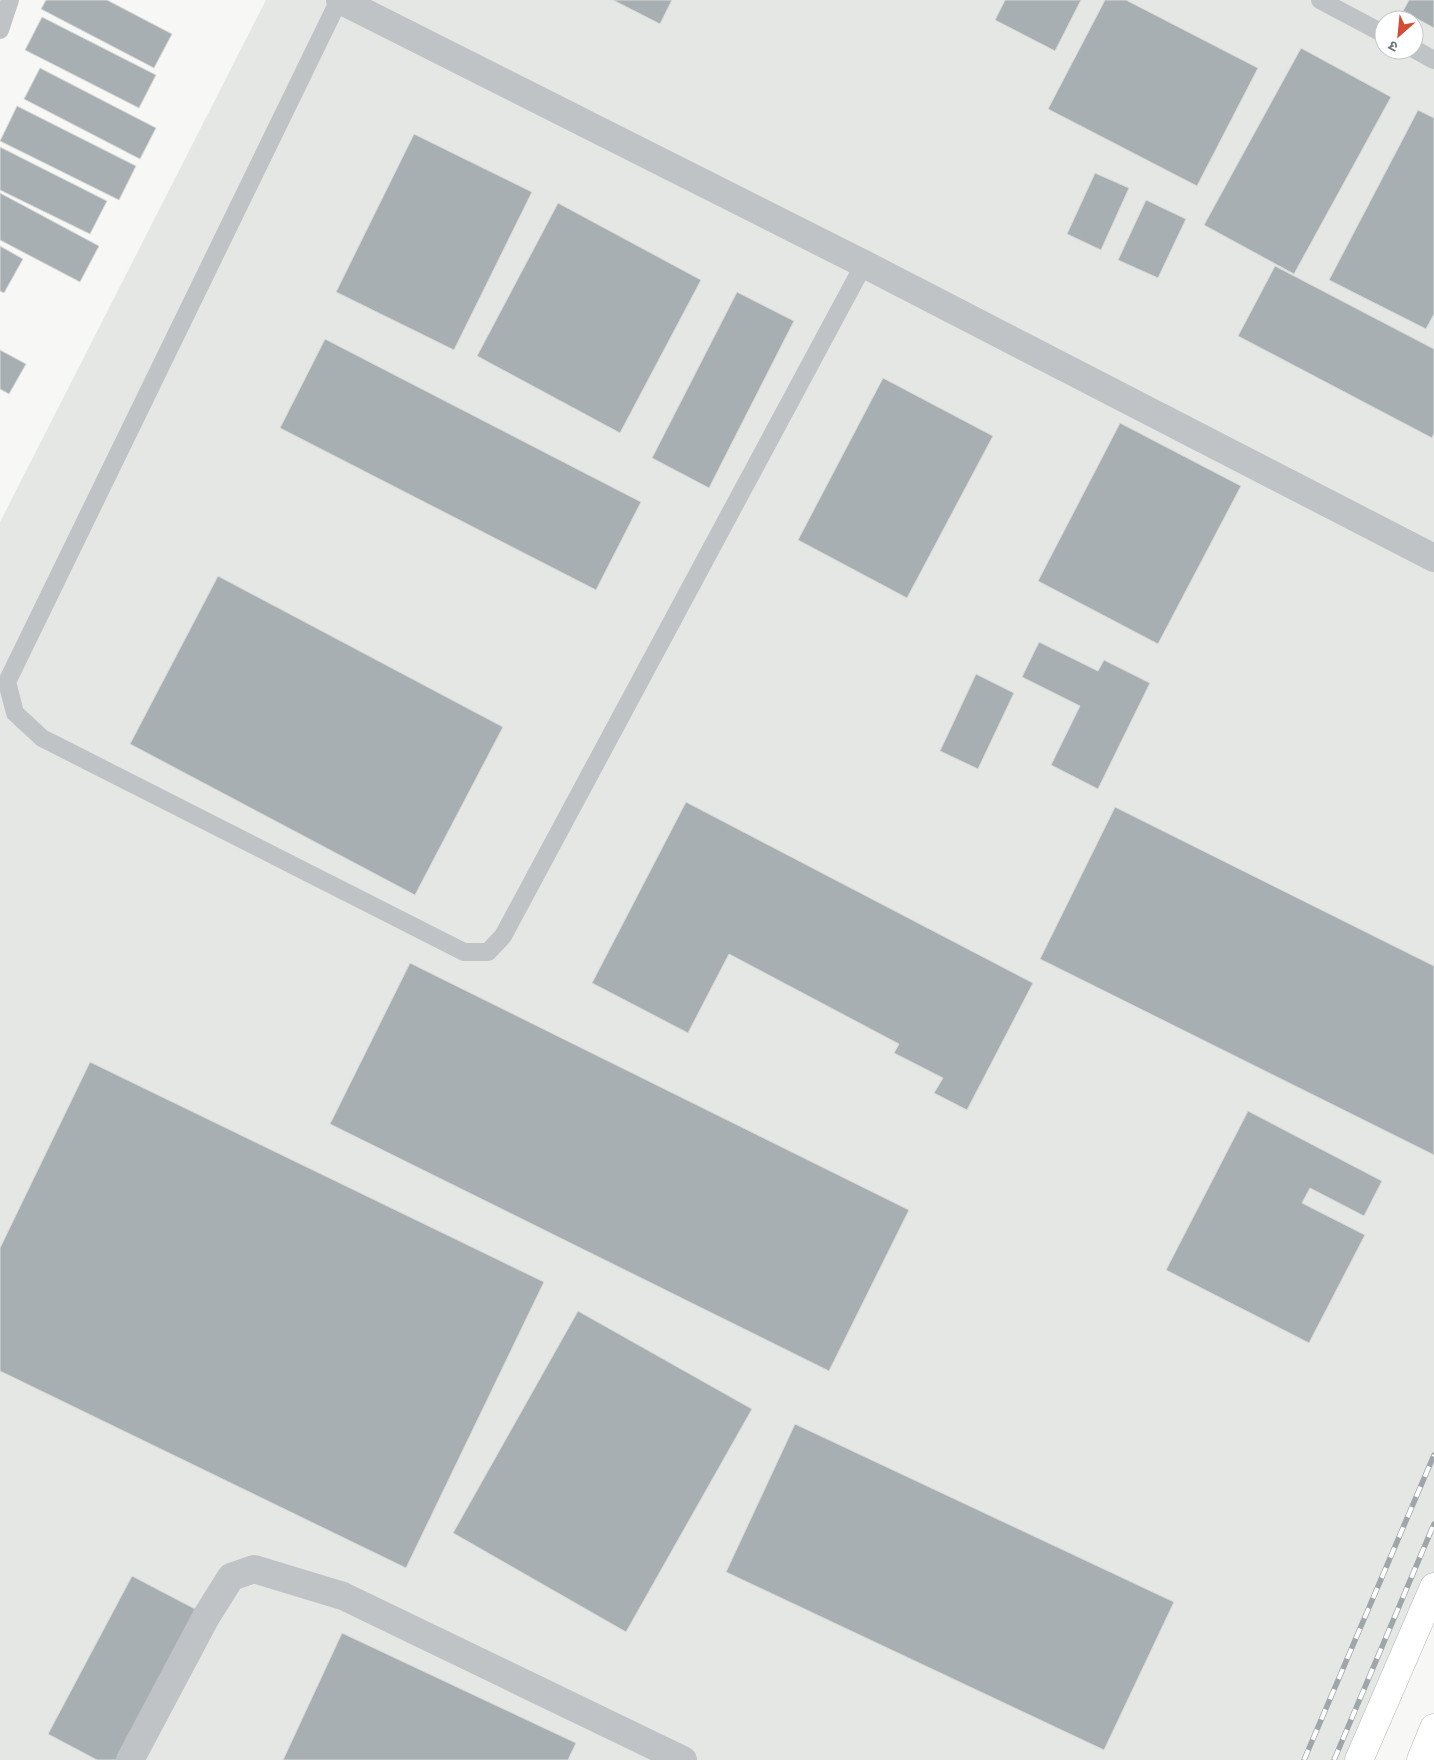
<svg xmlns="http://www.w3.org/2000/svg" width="1434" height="1760" font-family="'Roboto Condensed','Noto Sans Devanagari',sans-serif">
	<rect width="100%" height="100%" fill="#f7f7f5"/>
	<!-- built -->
	<path fill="#e5e7e5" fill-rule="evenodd" d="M266,0H1434V1599L1367,1760H0V522ZM1384,20H1414V50H1384Z"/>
	<!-- building -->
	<path fill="#a7afb3" stroke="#d9d9d7" d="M46,0H107L172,34L154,68L41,9Z
		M613,0H672L660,24Z
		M1005,0H1081L1055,51L995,20Z
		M1105,0H1126L1258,68L1197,186L1048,109Z
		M1409,0H1434V28L1403,11Z
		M42,17L156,75L139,108L25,50Z
		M1301,48L1391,97L1294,274L1204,225Z
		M40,68L156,128L140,159L24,99Z
		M17,106L136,166L119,200L0,141Z
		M1418,110L1434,118V314L1426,329L1329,280Z
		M414,134L532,192L454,350L336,292Z
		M0,147L107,201L90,234L0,190Z
		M1095,173L1129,188L1101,250L1067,234Z
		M0,193L99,246L80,282L0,240Z
		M1146,200L1186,219L1158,278L1118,260Z
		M558,203L701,280L620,433L477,356Z
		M0,246L23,259L4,293L0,291Z
		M1275,266L1434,349V433L1432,438L1238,336Z
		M737,292L794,321L709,488L652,458Z
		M325,339L641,502L596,590L280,428Z
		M0,350L26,364L9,394L0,389Z
		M883,378L993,436L907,598L798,540Z
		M1120,423L1241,486L1158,644L1038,581Z
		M218,576L503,727L415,895L130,744Z
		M1039,642L1098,671L1104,660L1150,683L1098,789L1051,765L1080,706L1022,677Z
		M976,674L1014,693L978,769L940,751Z
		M686,802L1033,983L967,1110L934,1093L943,1078L894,1053L899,1044L729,954L688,1033L592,983Z
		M1115,807L1434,966V1155L1040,959Z
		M410,963L909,1210L829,1371L330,1124Z
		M90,1062L544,1282L406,1568L0,1371V1248Z
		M1248,1111L1382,1181L1364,1216L1310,1188L1302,1203L1365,1235L1309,1343L1166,1270Z
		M578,1311L752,1409L626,1632L453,1533Z
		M795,1424L1174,1602L1104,1750L726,1572Z
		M132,1576L197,1610L117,1760H97L48,1734Z
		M342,1633L576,1743L568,1760H283Z"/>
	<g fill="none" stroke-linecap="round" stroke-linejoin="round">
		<!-- secondary casing -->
		<g stroke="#b1b7bb" stroke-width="29">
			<path id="secondary" d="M1359,1760L1434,1587"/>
		</g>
		<!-- trunk casing -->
		<g stroke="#b2b7b9" stroke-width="29">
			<path id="trunk" d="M1421,1760L1434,1728"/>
		</g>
		<!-- service -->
		<path stroke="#bfc3c6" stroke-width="18" d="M339,0L7,682L15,713L42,738L464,952H488L503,936L864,264
			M1320,0L1384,34
			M0,30L10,0
			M1414,49L1434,60"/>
		<!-- minor -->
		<path stroke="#bfc3c6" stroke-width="28" d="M340,0L864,264L1434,558
			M130,1760L206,1617L231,1577L254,1569L343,1596L683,1760"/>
		<!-- secondary -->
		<use href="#secondary" stroke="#fff" stroke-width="28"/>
		<!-- trunk -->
		<use href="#trunk" stroke="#fff" stroke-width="28"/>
		<!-- rail casing -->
		<g stroke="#9fa6aa" stroke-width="5.5">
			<path id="rail" d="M1304,1760L1434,1455
				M1334,1760L1434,1524"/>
		</g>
		<!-- rail -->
		<use href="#rail" stroke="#fff" stroke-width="4" stroke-dasharray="11" stroke-linecap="butt"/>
	</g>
	<!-- north arrow -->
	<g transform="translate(1399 35) rotate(207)"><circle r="24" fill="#ffffff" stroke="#c1c8cb"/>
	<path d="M0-4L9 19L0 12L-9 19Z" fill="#d54b36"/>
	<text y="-8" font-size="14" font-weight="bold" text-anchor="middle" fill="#65757d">उ</text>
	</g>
</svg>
